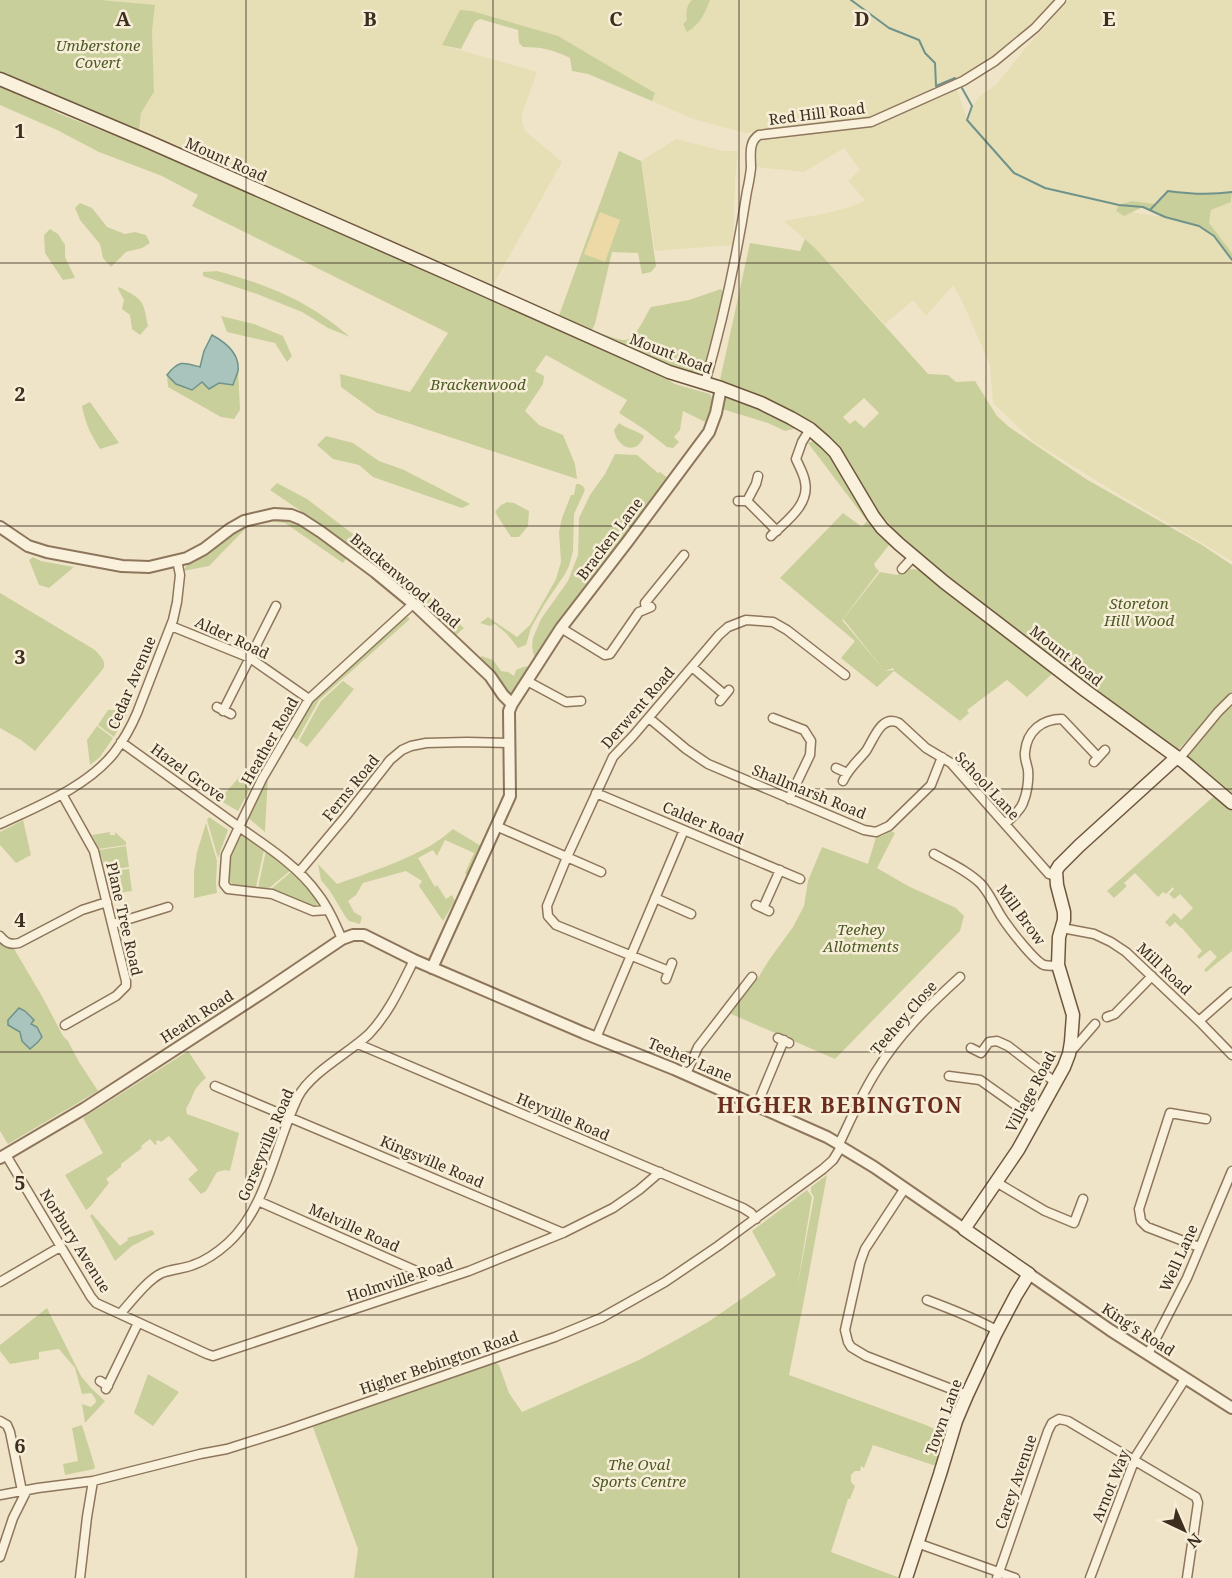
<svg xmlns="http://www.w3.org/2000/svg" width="1232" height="1578" font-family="'Noto Serif',serif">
	<rect width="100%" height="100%" fill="#f0e4c8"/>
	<!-- farmland -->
	<path fill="#e6deb5" d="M101,0H1056L1030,25L989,59L972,71L936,86L915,98L873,117L746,133L693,119L652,101L654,93L586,52L502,20L472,11L442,45L537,72L521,117L525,131L562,162L493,285L139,131L141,113L154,92L152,31L155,6Z
		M1069,0H1232V192L1220,194L1188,193L1168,191L1155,204L1132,201L1129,212L1165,217L1199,226L1214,236L1232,260V561L1115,492L1034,442L993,403L990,365L962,301L953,285L926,316L913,300L885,324L818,251L784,221L823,214L851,207L865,200L848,181L860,170L844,148L804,172L757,167L755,164L753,155L755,146L762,139L879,124L957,90L967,119L972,106L981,95L996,85L1028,45Z
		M676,139L723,151H738L735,181L733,245L655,251L641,161Z
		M1232,198V253L1209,224L1211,210L1231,202Z"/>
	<!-- green -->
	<path fill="#c9cf9b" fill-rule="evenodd" d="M0,0H101L155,5L152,31L154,92L141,113L139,131L0,74Z
		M692,0H710C704,15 701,23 687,32L683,24L687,20C686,12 686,6 692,0Z
		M460,10L472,11L558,36L655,93L652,101L588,74L572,71L570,58C554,50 541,47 523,47L519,43L518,30L480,19L475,22L461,49L442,45Z
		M0,84L60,114L172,158L656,373L675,384L710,394C716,404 710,413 705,422L683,411L680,430L674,437L679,442L673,448L667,447L644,429L619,413L627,400L546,355L535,371L544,376L543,384L525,411L539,425L563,435L575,464L577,479L377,413L341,387L340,374L410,392L448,333L192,206L198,195L162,176L99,152L57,130L0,105Z
		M619,151L641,161L656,266L651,272L642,274L638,253L612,252L595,324L590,334L558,318Z
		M1168,191C1189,194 1211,195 1232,192L1231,202L1211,210L1209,223L1232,253V260L1214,236L1199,226L1165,217L1143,207L1124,216L1116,211L1119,205L1132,201L1155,204Z
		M80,203L92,208L107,227L125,234L135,232L146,235L150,243L142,248L126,252L111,267L103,258L100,244L80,220L75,208Z
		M50,229L58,234L65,245V257L75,278L63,280L45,253L44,235Z
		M805,239L818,251L928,374L948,375L956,382L975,381L997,416L1009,427L1086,479L1202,545L1232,565V692L1176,752L943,574L897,532L879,513L845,455L816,427L768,400L720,380L750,243L800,251ZM864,398L879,413L864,428L855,420L850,424L843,417Z
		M217,271C269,285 309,301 350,337L328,328L302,312L257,294L203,276V272Z
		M119,287C143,300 143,299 148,326L140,335L132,329L130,315L122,309L124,300L118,289Z
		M721,289L723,292L702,378L600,339L603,334C609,336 616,339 623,340C635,342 645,316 651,307L689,300Z
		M221,316L254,324L283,336L292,356L287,362L275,343L227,332Z
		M238,368L240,410L234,419L221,417L168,387L167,375L176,384L192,389L202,382L209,389L219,383L233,385Z
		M726,397L748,404L797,428L785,431L768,423L722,409L720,407Z
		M90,402L119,443L100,449C91,435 85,423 82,406Z
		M619,423C627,429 636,430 644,436C637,456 617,448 614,430Z
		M326,436L353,443L379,461L404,470L470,504L462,508L373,477L359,465L333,459L317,445Z
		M813,441H816L834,456L869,517L867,521L880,537L890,544L874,564L876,568L879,571L842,620L885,671L894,670L893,668L885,671L843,619L880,572L897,575L904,570L906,572L910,569L921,570L1011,640L1052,674L1027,697L1007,680L967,710L969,713L960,721L894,671L877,687L841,658L855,641L780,578L843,513L862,527L867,521L808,443Z
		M615,454L637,455L658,473L660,472L669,479L559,622L541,652L534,656L532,646L533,638L541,619L568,581L578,555L579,518L590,495L605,474Z
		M277,483L307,499L395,566L464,628L455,636L427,609L339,537L270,490Z
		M576,484H579L583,486L585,490L574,514L573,551L569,566L565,574L544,605L531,628L526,645L518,648L507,634L495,624L490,626L480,623L488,617L517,637L530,625L556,579L561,562L559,532L562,518L571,495H574Z
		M507,502L514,503L529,511L528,526L519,537H511L495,512L501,505Z
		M275,519C307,524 322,538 347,557L343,563L285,523L267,521L262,522L261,520Z
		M258,521V523L248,526L209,566L183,571L189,562L206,554L235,531Z
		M33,557L41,561L74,567L49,588L39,585L29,560Z
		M0,593L95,650C100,656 107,661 103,669L35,751L21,740L0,728Z
		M406,616L410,619L319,700L297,740L291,735L309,704Z
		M482,656L493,660L501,671L508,672L514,676L516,670L523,667L529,666C529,675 519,689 511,693L506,692L477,660Z
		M343,681L354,689L307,747L299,741L321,701Z
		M1232,705V798L1184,758Z
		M108,710H129L114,737L98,725Z
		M97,726L113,738L100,757L90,765L87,740Z
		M260,760L264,763L238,811L219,800L241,775Z
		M268,777L265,832L247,817Z
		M1214,796L1232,811V951L1206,972L1204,970L1217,957L1210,950L1199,959L1197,956L1202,951L1182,928H1181L1175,922L1170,927L1165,922L1174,913L1181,920L1193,908L1180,894L1174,899L1169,894L1174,889L1173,887L1166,894L1163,892L1158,897L1135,873L1124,883L1127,886L1114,898L1107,891Z
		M209,817L228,830L218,858L207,820Z
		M23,820L31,855L16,863L0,845V832Z
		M206,823L217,861L216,883L217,893L194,898V872L197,852Z
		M453,829L481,846L467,875L465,873L474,853L445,840L437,856L433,850L418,858L435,887L437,885L446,899L452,895L455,901L443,921L419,886L422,881L406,871L363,883L356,895L348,901L354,912L362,917L360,924L349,921L345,916L330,891L321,880L318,864L337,884C368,873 401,862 430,846C438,841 446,835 453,829Z
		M891,831L895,833L877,868L908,886L956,908L964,916L960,931L835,1059L729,1013L758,978L769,960L793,927L804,906L808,881L822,847L868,864L876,837L882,836Z
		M110,832V835H115V832L126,842V845L99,849L92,835Z
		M243,836L264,850L256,887L235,886L227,880L228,860L239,837Z
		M126,846L129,867L106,870L99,850Z
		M266,850L291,870L268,889L258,888Z
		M129,869L132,891L112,894L106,872Z
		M292,871C301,882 315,892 318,906L315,908L270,890Z
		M0,940L13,947L43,998L63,1036L68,1041L79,1062L98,1091L8,1144L0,1131Z
		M188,1051L206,1078C192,1089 195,1094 186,1109L187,1114L239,1133L230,1171L225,1170L217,1172L206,1191L201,1194L188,1179L198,1170L169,1136L161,1142L158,1140L156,1142L157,1144L155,1145L150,1139L141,1146L142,1148L121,1164V1167L106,1179L109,1183L91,1206L86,1210L65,1175L103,1153L83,1118Z
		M827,1175L805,1295L789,1375L926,1425L951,1437L942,1468L873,1445L864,1468L861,1466L860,1471H855L851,1475V1482L855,1486L850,1499H848L831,1552L900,1578H354L358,1549L311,1422L491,1360L499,1365L509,1393L522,1412L639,1360L678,1339L708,1322L776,1275L752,1231L807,1190L812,1197L797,1288L814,1197L811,1192V1187Z
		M92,1214L120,1246L128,1240L127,1238L152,1230L155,1234L132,1246L115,1261L90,1216Z
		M47,1308L81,1376L91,1388L105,1401L85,1423L82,1404L91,1407L96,1402L95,1398L91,1393L82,1394L75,1368L59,1349L39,1352V1359L10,1364L0,1351V1345Z
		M148,1374L179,1392L153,1426L134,1413Z
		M82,1425L95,1467L94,1469L65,1475L63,1464L78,1461L72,1428Z"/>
	<!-- sand -->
	<path fill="#ecd9a5" d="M600,212L620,220L605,262L584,254Z"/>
	<!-- water -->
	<path fill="#a9c4bc" stroke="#6f938a" stroke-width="1.5" d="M212,335C225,342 240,354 238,371C237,375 234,381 233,385L219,383L209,389L202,382L192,390L176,384L167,375C179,360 183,362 200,367L204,351Z
		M19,1008L25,1011L34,1020L31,1024L37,1027L42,1037L38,1042L30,1049L22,1041L20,1032L8,1025V1020Z"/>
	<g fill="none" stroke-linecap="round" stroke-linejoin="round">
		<!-- stream -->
		<path stroke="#6f938a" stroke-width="2" d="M851,0L889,28L919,40L925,53L935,63L936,86L955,78
			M962,88L972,106L967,120L1014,173L1045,188L1119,205L1143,207L1165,217L1199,226L1214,236L1232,260
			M1150,210L1168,191C1189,194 1211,195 1232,192"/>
		<!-- minor casing -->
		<g stroke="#8d765c" stroke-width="11">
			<path id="minor" d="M705,383C723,320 737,256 747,191C749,183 750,176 751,168C751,156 748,142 759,135L871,122L963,81L995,61L1035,28L1061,0
				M758,476L756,484L747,501L777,531
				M738,501H747
				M771,536C785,522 810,505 805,482C804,474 799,466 796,459L802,442L810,429
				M902,569L914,556
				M646,609L645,603L684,555
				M171,626L250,658L309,699
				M561,628L605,655L610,654L639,612L651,607
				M692,667L725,695
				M527,681L566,702L581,701
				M720,701L729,690
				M217,707L231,714
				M223,711L276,606
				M649,718L686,749L708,764L864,830L876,832L889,826L931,785L942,757
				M773,718L804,730L811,741L810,755L789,799
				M121,742L239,827L262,779L309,699L413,604
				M1179,759L1218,712L1232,698
				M1094,762L1105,750
				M836,768L847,773
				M843,781C848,769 858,761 866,751C874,739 881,714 899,723L926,748L951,763L1049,874L1055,876
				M596,793L800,879
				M62,794L94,851L126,981V986L116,996L65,1025
				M0,824C38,806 87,787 114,753C123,741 131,727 137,713L173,620L177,602L180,575L177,560
				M1005,824C1011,818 1020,811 1023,803C1027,794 1029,780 1028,770C1027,764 1024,758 1025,752C1027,731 1042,719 1062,719L1098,757
				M496,826L601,872
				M934,854C950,863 968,871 981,884C990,894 994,905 1001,916C1008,927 1034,961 1044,965C1049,966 1053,966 1058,965
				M299,872L346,816L390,760L402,750L411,746L426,743L467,742L509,743
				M655,898L691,914
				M756,905L769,911
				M763,908L780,870
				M328,910L313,911L272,894L228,889L224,884L226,855L239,827C265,845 299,867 317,893C328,907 335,923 342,939
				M113,924L168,907
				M1062,928L1094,934L1111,942L1126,952L1199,1021L1232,1055
				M0,936C6,943 10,945 19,943L82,910L107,902
				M669,971L556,925L548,916L547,906L567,857L613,757L633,736L719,635L728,627L746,620L773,622L787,630L845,675
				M666,979L672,963
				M1107,1017L1115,1014L1152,976
				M1199,1021L1232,992
				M596,1038L684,830
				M778,1038L789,1043
				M358,1044L743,1208L751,1213L756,1219
				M971,1048L981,1053L989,1042L997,1041L1008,1046L1055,1082
				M1069,1054L1095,1024
				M686,1074L698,1047L752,977
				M949,1076L980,1080L1035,1119
				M215,1086L563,1233
				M757,1105L784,1040
				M839,1144C851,1119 862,1093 877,1070C899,1034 929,1005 960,977
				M6,1155L91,1297L96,1303L207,1354L213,1356L469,1271L563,1233L613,1208L639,1190L660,1172
				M996,1182L1045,1211L1074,1223L1083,1199
				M905,1188L865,1249L860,1263L845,1330L848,1342L851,1347L866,1356L967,1395
				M258,1201L439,1281
				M1199,1247L1147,1227L1141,1221L1139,1209L1170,1113L1206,1119
				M0,1282L60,1247
				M927,1300C951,1309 975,1318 998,1331
				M120,1314C131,1302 147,1280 162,1273C172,1269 183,1269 193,1265C205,1261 218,1252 228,1243C267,1208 275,1144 298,1097C310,1073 349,1053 369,1034C389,1013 401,986 414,960
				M1148,1354L1187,1278L1232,1171
				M100,1381L108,1386
				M106,1389L138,1323
				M0,1421L7,1425L10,1432L22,1491
				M0,1495L38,1488L93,1481
				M917,1543L1015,1578
				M0,1557L13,1518L27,1490
				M80,1578L87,1517L93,1481L200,1454L227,1449L287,1430L555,1337L601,1318L665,1282L718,1246L823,1169L833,1160L841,1147
				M997,1578L1048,1431L1052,1423L1059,1419L1068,1421L1196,1497L1198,1503L1187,1578
				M1090,1578L1136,1456L1185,1379"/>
		</g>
		<!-- tertiary casing -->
		<g stroke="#8d765c" stroke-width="14">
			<path id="tertiary" d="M0,527L28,546L47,552L122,566L149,567L187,558L204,549L230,529L244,521L274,514L291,515L301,519L321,532L375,572L415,605L490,676L503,695L512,704L509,711L510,796L432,968
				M512,704L561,628L628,541L709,432L716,413L721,388
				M0,1158L85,1108L265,991L342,939L353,935H364L414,960L584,1033L674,1069L827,1137L839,1144L841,1147L874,1167L964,1229
				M1029,1274L1110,1330L1232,1408"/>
		</g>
		<!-- secondary casing -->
		<g stroke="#6f573f" stroke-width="15">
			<path id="secondary" d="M0,79L147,141L465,281L669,372L721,388L761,403L791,418L810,429L825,442L835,452L873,516L882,528L899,544L944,582L1086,691L1185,763L1232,803
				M906,1578L940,1474L956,1421L967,1395L995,1335L1016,1295L1029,1274L964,1229L1018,1150L1064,1067L1069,1054L1071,1042L1073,1015L1058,965L1059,937L1064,920V912L1057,885L1056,871L1059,866L1079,846L1177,757"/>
		</g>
		<!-- minor -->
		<use href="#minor" stroke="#faf1dc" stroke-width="8"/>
		<!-- tertiary -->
		<use href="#tertiary" stroke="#faf1dc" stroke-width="10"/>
		<!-- secondary -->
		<use href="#secondary" stroke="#faf1dc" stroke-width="12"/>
	</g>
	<!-- grid -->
	<path fill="none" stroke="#3d2e20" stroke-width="1.5" stroke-opacity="0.55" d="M246,0V1578M493,0V1578M739,0V1578M986,0V1578M0,263H1232M0,526H1232M0,789H1232M0,1052H1232M0,1315H1232"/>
	<g text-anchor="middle" stroke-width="5" stroke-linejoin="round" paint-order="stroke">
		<!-- park labels -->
		<g font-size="15" font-style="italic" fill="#4d5a26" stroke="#f7eed8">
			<text x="98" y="51">Umberstone<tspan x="98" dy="17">Covert</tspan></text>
			<text x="478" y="390">Brackenwood</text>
			<text x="1139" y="609">Storeton<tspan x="1139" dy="17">Hill Wood</tspan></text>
			<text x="861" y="935">Teehey<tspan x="861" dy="17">Allotments</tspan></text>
			<text x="639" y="1470">The Oval<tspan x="639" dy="17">Sports Centre</tspan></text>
		</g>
		<!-- street labels -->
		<g font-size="15" fill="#3d2e20" stroke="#f7eed8">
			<text transform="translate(817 114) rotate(-7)" y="5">Red Hill Road</text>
			<text transform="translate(226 160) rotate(24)" y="5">Mount Road</text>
			<text transform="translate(671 354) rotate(21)" y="5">Mount Road</text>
			<text transform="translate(610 539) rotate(-53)" y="5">Bracken Lane</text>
			<text transform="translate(405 581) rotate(40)" y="5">Brackenwood Road</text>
			<text transform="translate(232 638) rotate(25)" y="5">Alder Road</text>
			<text transform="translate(1066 656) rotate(38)" y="5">Mount Road</text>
			<text transform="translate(132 683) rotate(-67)" y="5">Cedar Avenue</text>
			<text transform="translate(638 708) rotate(-49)" y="5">Derwent Road</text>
			<text transform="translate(270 741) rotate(-60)" y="5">Heather Road</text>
			<text transform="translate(188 773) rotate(36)" y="5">Hazel Grove</text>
			<text transform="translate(987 786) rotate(47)" y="5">School Lane</text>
			<text transform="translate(351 788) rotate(-51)" y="5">Ferns Road</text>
			<text transform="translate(809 792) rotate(22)" y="5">Shallmarsh Road</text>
			<text transform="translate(703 823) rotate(23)" y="5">Calder Road</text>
			<text transform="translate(1021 915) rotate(54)" y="5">Mill Brow</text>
			<text transform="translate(124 919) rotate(77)" y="5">Plane Tree Road</text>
			<text transform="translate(1164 969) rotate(43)" y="5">Mill Road</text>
			<text transform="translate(197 1017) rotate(-33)" y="5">Heath Road</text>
			<text transform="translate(904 1018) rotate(-49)" y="5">Teehey Close</text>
			<text transform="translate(690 1060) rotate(23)" y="5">Teehey Lane</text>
			<text transform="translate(1031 1092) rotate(-62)" y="5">Village Road</text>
			<text transform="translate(563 1117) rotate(23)" y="5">Heyville Road</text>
			<text transform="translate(266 1145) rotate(-67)" y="5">Gorseyville Road</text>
			<text transform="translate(432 1162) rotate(23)" y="5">Kingsville Road</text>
			<text transform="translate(354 1228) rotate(24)" y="5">Melville Road</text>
			<text transform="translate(75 1241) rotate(58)" y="5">Norbury Avenue</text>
			<text transform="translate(1179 1258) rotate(-66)" y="5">Well Lane</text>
			<text transform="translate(400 1280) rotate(-18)" y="5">Holmville Road</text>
			<text transform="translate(1138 1330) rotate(33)" y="5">King's Road</text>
			<text transform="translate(439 1363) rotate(-19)" y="5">Higher Bebington Road</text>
			<text transform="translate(944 1417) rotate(-70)" y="5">Town Lane</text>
			<text transform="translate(1016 1482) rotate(-71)" y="5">Carey Avenue</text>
			<text transform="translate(1111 1486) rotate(-68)" y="5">Arnot Way</text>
		</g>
		<!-- district labels -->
		<g font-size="21" font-weight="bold" letter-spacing="1.5" fill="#6b2e1e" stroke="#f7eed8">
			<text x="840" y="1113">HIGHER BEBINGTON</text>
		</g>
	</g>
	<g font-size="20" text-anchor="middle" font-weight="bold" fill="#3d2e20" stroke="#f7eed8" stroke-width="5" stroke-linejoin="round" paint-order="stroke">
		<text x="123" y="26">A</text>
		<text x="370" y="26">B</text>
		<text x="616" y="26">C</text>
		<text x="862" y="26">D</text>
		<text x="1109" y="26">E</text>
		<text x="20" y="138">1</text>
		<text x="20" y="401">2</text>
		<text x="20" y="664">3</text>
		<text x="20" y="927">4</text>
		<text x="20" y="1190">5</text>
		<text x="20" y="1453">6</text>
	</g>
	<!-- north arrow -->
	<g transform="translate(1184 1530) rotate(136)" stroke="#f7eed8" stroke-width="4.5" paint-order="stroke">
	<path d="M0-4.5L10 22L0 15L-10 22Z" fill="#3d2e20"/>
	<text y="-9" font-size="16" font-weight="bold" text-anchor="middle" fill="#3d2e20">N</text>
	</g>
</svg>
